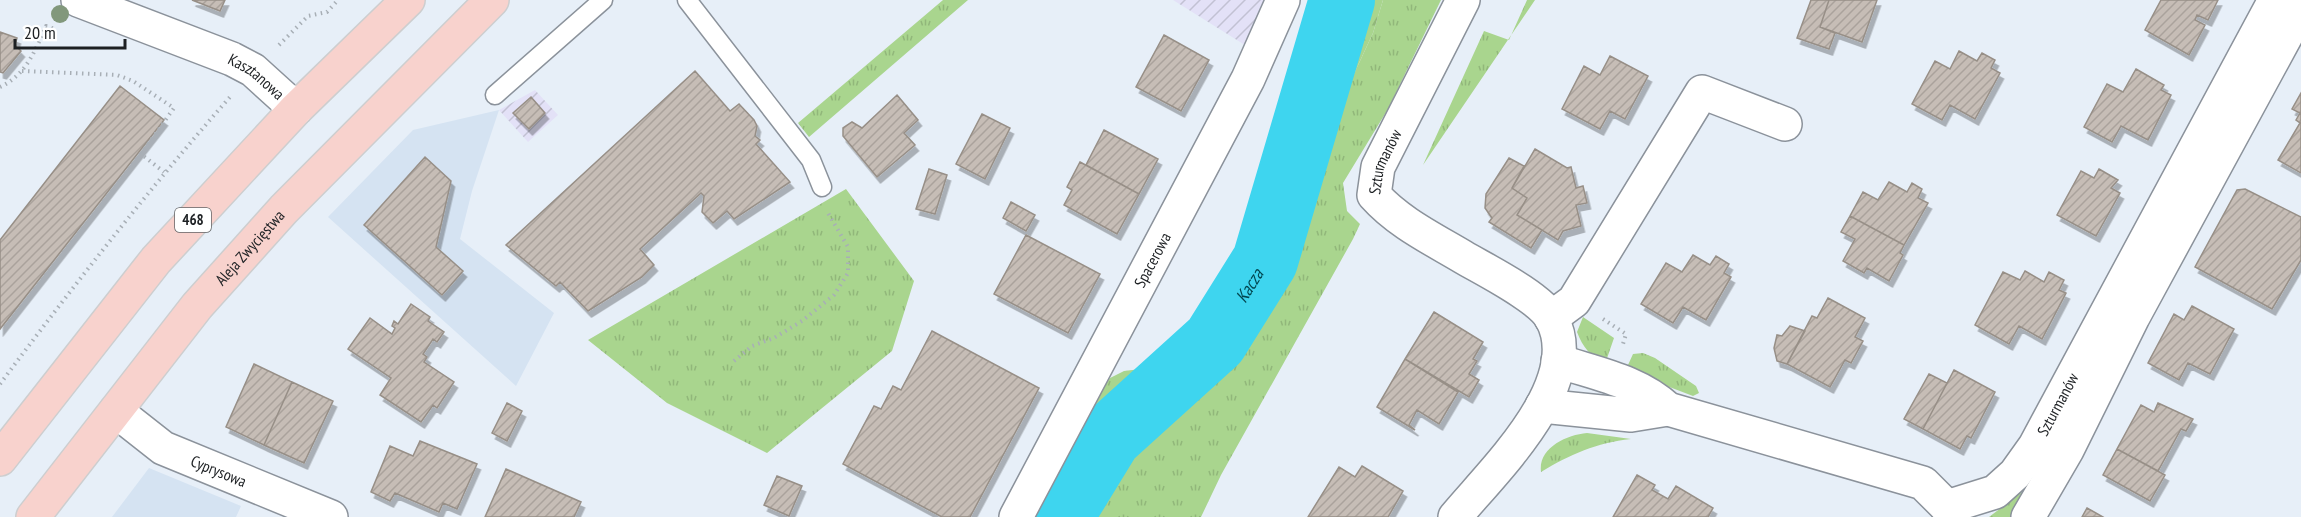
<svg xmlns="http://www.w3.org/2000/svg" width="2301" height="517" font-family="'PT Sans Narrow',sans-serif">
	<defs>
		<pattern id="industrial-furrows" width="10" height="10" patternUnits="userSpaceOnUse" patternTransform="scale(1.5)"><rect width="10" height="10" fill="#e3e1f7"/><path d="M-1 1l2-2M0 10L10 0M9 11l2-2" fill="none" stroke="#c2c1d3"/></pattern>
		<pattern id="grass-tufts" width="24" height="20" patternUnits="userSpaceOnUse" patternTransform="scale(1.5)"><rect width="24" height="20" fill="#a9d58e"/><path d="M3 7l-1-3M5 7V3M7 7l1-3M15 17l-1-3M17 17v-4M19 17l1-3" fill="none" stroke="#91b77a"/></pattern>
		<pattern id="forest-firs" width="22" height="20" patternUnits="userSpaceOnUse" patternTransform="scale(1.5)"><rect width="22" height="20" fill="#a9d58e"/><path d="M5 1l3.5 6h-7zM16 11l3.5 6h-7z" fill="#91b77a"/></pattern>
		<pattern id="building-hatch" width="6" height="6" patternUnits="userSpaceOnUse" patternTransform="scale(1.5)"><rect width="6" height="6" fill="#c6bdb6"/><path d="M-1 1l2-2M0 6l6-6M5 7l2-2" fill="none" stroke="#aaa29c"/></pattern>
		<filter id="shadow"><feDropShadow dx="3.5" dy="6" stdDeviation="0" flood-color="#0004"/></filter>
	</defs>
	<rect width="100%" height="100%" fill="#e7eff8"/>
	<!-- built -->
	<path fill="#d5e3f2" d="M499,110L472,191L460,239L554,313L516,386L328,217L413,130Z
		M149,468L241,506L236,517H112Z"/>
	<!-- industrial -->
	<path fill="url(#industrial-furrows)" d="M1173,0H1266L1248,47Z
		M535,90L558,115L528,142L499,110Z"/>
	<!-- grass -->
	<path fill="url(#grass-tufts)" d="M943,0H968L809,137L798,123Z
		M1383,0H1441L1388,109L1343,183L1347,211L1360,224L1353,239L1221,475L1201,517H1074L1100,468L1145,429L1189,399L1229,359L1262,305L1290,240L1307,190L1306,165L1311,128L1340,104L1373,33Z
		M1527,0H1535L1423,165L1484,31L1509,40Z
		M846,189L914,281L892,351L767,453L667,403L588,340Z
		M1583,317L1614,338L1605,364C1590,355 1583,348 1577,332Z
		M1643,353L1655,358L1696,386L1699,393L1693,396L1630,372L1628,365L1633,354Z
		M1176,357C1167,375 1143,388 1129,402C1096,433 1067,475 1051,517H1035L1098,394L1110,378L1124,371L1157,367Z
		M1587,433L1631,439C1596,443 1571,454 1541,472C1538,448 1566,435 1587,433Z
		M2026,489L2011,517H1989Z"/>
	<!-- forest -->
	<path fill="url(#forest-firs)" d="M1325,0H1383L1373,33L1340,104L1311,128L1295,117L1296,76Z"/>
	<g fill="none" stroke-linecap="round" stroke-linejoin="round">
		<!-- river -->
		<path stroke="#3ed5ef" stroke-width="66" id="s1" d="M1060,517L1109,437L1215,341L1265,261L1342,0"/>
	</g>
	<!-- building -->
	<path fill="url(#building-hatch)" stroke="#978f87" stroke-width="1.5" filter="url(#shadow)" d="M192,0H225L220,11Z
		M1811,0H1829L1820,27L1835,33L1829,49L1797,38Z
		M1829,0H1877L1862,42L1820,27Z
		M2161,0H2218L2208,20L2197,15L2195,20L2205,25L2189,55L2145,30Z
		M0,32L17,38L15,45L21,51L3,73L0,72Z
		M1164,35L1209,60L1181,111L1136,87Z
		M1959,51L1977,61L1982,53L1995,60L1991,68L2000,73L1975,119L1950,105L1942,120L1912,104L1935,61L1950,69Z
		M1610,56L1648,76L1625,119L1610,111L1600,129L1562,109L1584,66L1600,75Z
		M2136,69L2164,85L2161,90L2171,95L2148,140L2121,126L2112,142L2084,127L2107,84L2123,92Z
		M695,71L730,111L739,104L754,120L757,126L755,136L760,140L756,144L790,182L734,219L727,211L713,223L702,212L704,196L701,193L640,249L654,265L642,277L588,311L560,282L556,286L506,245Z
		M120,86L164,120L0,329V240Z
		M2301,93V173L2278,160L2300,123L2296,120L2300,113L2292,109Z
		M897,95L918,120L904,133L915,145L877,177L843,136V128L852,122L862,128Z
		M531,97L545,113L529,129L513,113Z
		M982,114L1010,128L985,179L956,164Z
		M1104,130L1158,159L1139,194L1086,165Z
		M1535,149L1567,168L1571,167L1576,188L1583,186L1587,203L1576,205L1581,226L1563,231L1558,240L1517,215L1527,198L1512,188Z
		M425,157L451,181L436,247L463,271L442,295L364,225Z
		M1509,158L1524,166L1512,188L1527,198L1517,215L1542,230L1531,248L1489,222L1492,218L1485,208L1486,194Z
		M1080,162L1139,194L1117,234L1064,205L1072,190L1067,187Z
		M929,169L947,175L935,214L916,209Z
		M2099,169L2118,180L2111,188L2120,193L2096,236L2057,215L2081,171L2094,178Z
		M1889,182L1907,192L1912,183L1922,189L1918,198L1928,203L1904,245L1850,216L1863,192L1878,200Z
		M2245,189L2301,217V260L2272,309L2195,267L2237,190Z
		M1011,202L1035,215L1026,231L1003,218Z
		M1850,216L1904,245L1900,253L1903,255L1889,281L1867,268L1864,273L1843,261L1855,239L1841,232Z
		M1026,235L1100,274L1068,333L994,294Z
		M1693,255L1710,265L1716,256L1729,264L1724,273L1731,277L1706,320L1683,307L1673,323L1641,304L1666,263L1682,272Z
		M2025,271L2044,282L2049,272L2064,280L2059,290L2066,293L2042,339L2019,326L2009,344L1975,325L2003,272L2020,280Z
		M1828,298L1865,318L1855,337L1863,341L1851,363L1845,360L1830,387L1787,364L1812,316L1817,318Z
		M411,304L430,317L428,321L444,332L437,342L433,339L423,354L427,357L424,362L454,382L437,408L433,405L421,422L380,395L391,378L348,349L370,318L392,334L395,328L392,326L394,321L398,324Z
		M2192,306L2234,329L2210,374L2188,363L2179,380L2148,363L2174,314L2184,320Z
		M1434,312L1483,342L1473,359L1477,361L1469,374L1479,380L1469,397L1405,359Z
		M1790,326L1805,331L1787,364L1777,361L1774,348L1777,335L1782,336Z
		M932,331L1039,388L970,517H942L843,464L874,406L881,409L893,386L901,390Z
		M1405,359L1458,392L1439,424L1417,410L1409,425L1415,430L1377,407Z
		M254,364L292,382L264,445L226,427Z
		M1954,370L1995,392L1971,438L1967,436L1960,449L1923,429Z
		M1929,374L1947,383L1923,429L1904,419Z
		M292,382L333,401L304,463L264,445Z
		M507,403L522,411L507,441L492,433Z
		M2158,403L2193,419L2186,431L2181,429L2158,471L2117,449L2141,405L2154,412Z
		M420,441L477,464L457,509L443,503L439,512L395,493L390,501L371,492L390,446L413,456Z
		M2117,449L2165,475L2150,501L2103,475Z
		M1362,466L1403,491L1388,517H1308L1339,467L1355,477Z
		M506,469L581,502L574,517H485Z
		M1637,475L1655,485L1652,490L1668,499L1676,486L1713,508L1708,517H1613Z
		M777,476L802,486L789,516L764,505Z
		M2087,508L2103,517H2082Z"/>
	<g fill="none" stroke-linecap="round" stroke-linejoin="round">
		<!-- lane casing -->
		<g stroke="#8b929b" stroke-width="21">
			<path id="lane" d="M687,0L811,160L822,187
				M495,95L603,0"/>
		</g>
		<!-- street casing -->
		<g stroke="#8b929b" stroke-width="36">
			<g id="street">
				<path id="s2" d="M78,0L232,59L253,70L296,109"/>
				<path d="M1551,318L1574,301L1702,92L1785,124"/>
				<path d="M1558,361C1597,374 1638,381 1668,409L1923,483L1947,507"/>
				<path d="M1542,406L1631,415L1668,409"/>
				<path id="s3" d="M116,411L163,448L331,517"/>
				<path id="s4" d="M1947,507L1995,492L2015,474L2035,446L2275,0"/>
				<path id="s5" d="M1016,517L1248,79L1283,0"/>
				<path id="s6" d="M1455,517C1493,471 1586,384 1552,319C1540,297 1485,270 1463,257C1431,238 1398,222 1374,195L1378,167L1463,0"/>
				<path d="M2028,517L2067,450L2133,317L2301,8"/>
			</g>
		</g>
		<!-- primary casing -->
		<g stroke="#cdcecf" stroke-width="36">
			<g id="primary">
				<path d="M0,459L156,260L296,109L408,0"/>
				<path id="s7" d="M33,517L197,306L284,209L492,0"/>
			</g>
		</g>
		<!-- path -->
		<path stroke="#a8afb6" stroke-width="4" stroke-dasharray="1.5 4.5" stroke-linecap="butt" d="M279,45L308,16L327,12L338,0
			M22,71L117,75L133,81L174,108L141,154L164,172
			M0,87C26,75 35,51 46,26L55,29
			M1603,319L1626,334L1623,344
			M734,361L752,346L774,338L802,321L834,295L848,273V247L828,213
			M0,384C74,285 149,189 230,97"/>
		<!-- lane -->
		<use href="#lane" stroke="#fff" stroke-width="18"/>
		<!-- street -->
		<use href="#street" stroke="#fff" stroke-width="33"/>
		<!-- primary -->
		<use href="#primary" stroke="#f8d2cd" stroke-width="33"/>
	</g>
	<!-- trees -->
	<circle fill="#82987c" cx="60" cy="14" r="9"/>
	<g text-anchor="middle" stroke-width="6" stroke-linejoin="round" paint-order="stroke">
		<!-- shield labels -->
		<rect fill="#fff" stroke="#616365" stroke-width="1.5" x="175" y="208" width="36" height="24" rx="4.5"/>
		<g font-size="15" font-weight="bold" fill="#1d2023">
			<text x="193" y="225">468</text>
		</g>
		<!-- street labels -->
		<g font-size="16" fill="#1d2023" stroke="#fff">
			<text dy="6" stroke="none"><textPath href="#s2" startOffset="195">Kasztanowa</textPath></text>
			<text dy="6" stroke="none"><textPath href="#s6" startOffset="486">Szturmanów</textPath></text>
			<text dy="6" stroke="none"><textPath href="#s7" startOffset="346">Aleja Zwycięstwa</textPath></text>
			<text dy="6" stroke="none"><textPath href="#s5" startOffset="291">Spacerowa</textPath></text>
			<text dy="6" stroke="none"><textPath href="#s4" startOffset="159">Szturmanów</textPath></text>
			<text dy="6" stroke="none"><textPath href="#s3" startOffset="120">Cyprysowa</textPath></text>
		</g>
		<!-- water labels -->
		<g font-size="18" font-style="italic" fill="#024751" stroke="#fff">
			<text dy="6" stroke="none"><textPath href="#s1" startOffset="302">Kacza</textPath></text>
		</g>
	</g>
	<!-- scale -->
	<path d="M15 39v9h110v-9" fill="none" stroke="#1d2023" stroke-width="3"/>
	<text x="24" y="39" font-size="18" fill="#1d2023" stroke="#ffffff" stroke-width="4.5" paint-order="stroke">20 m</text>
</svg>
